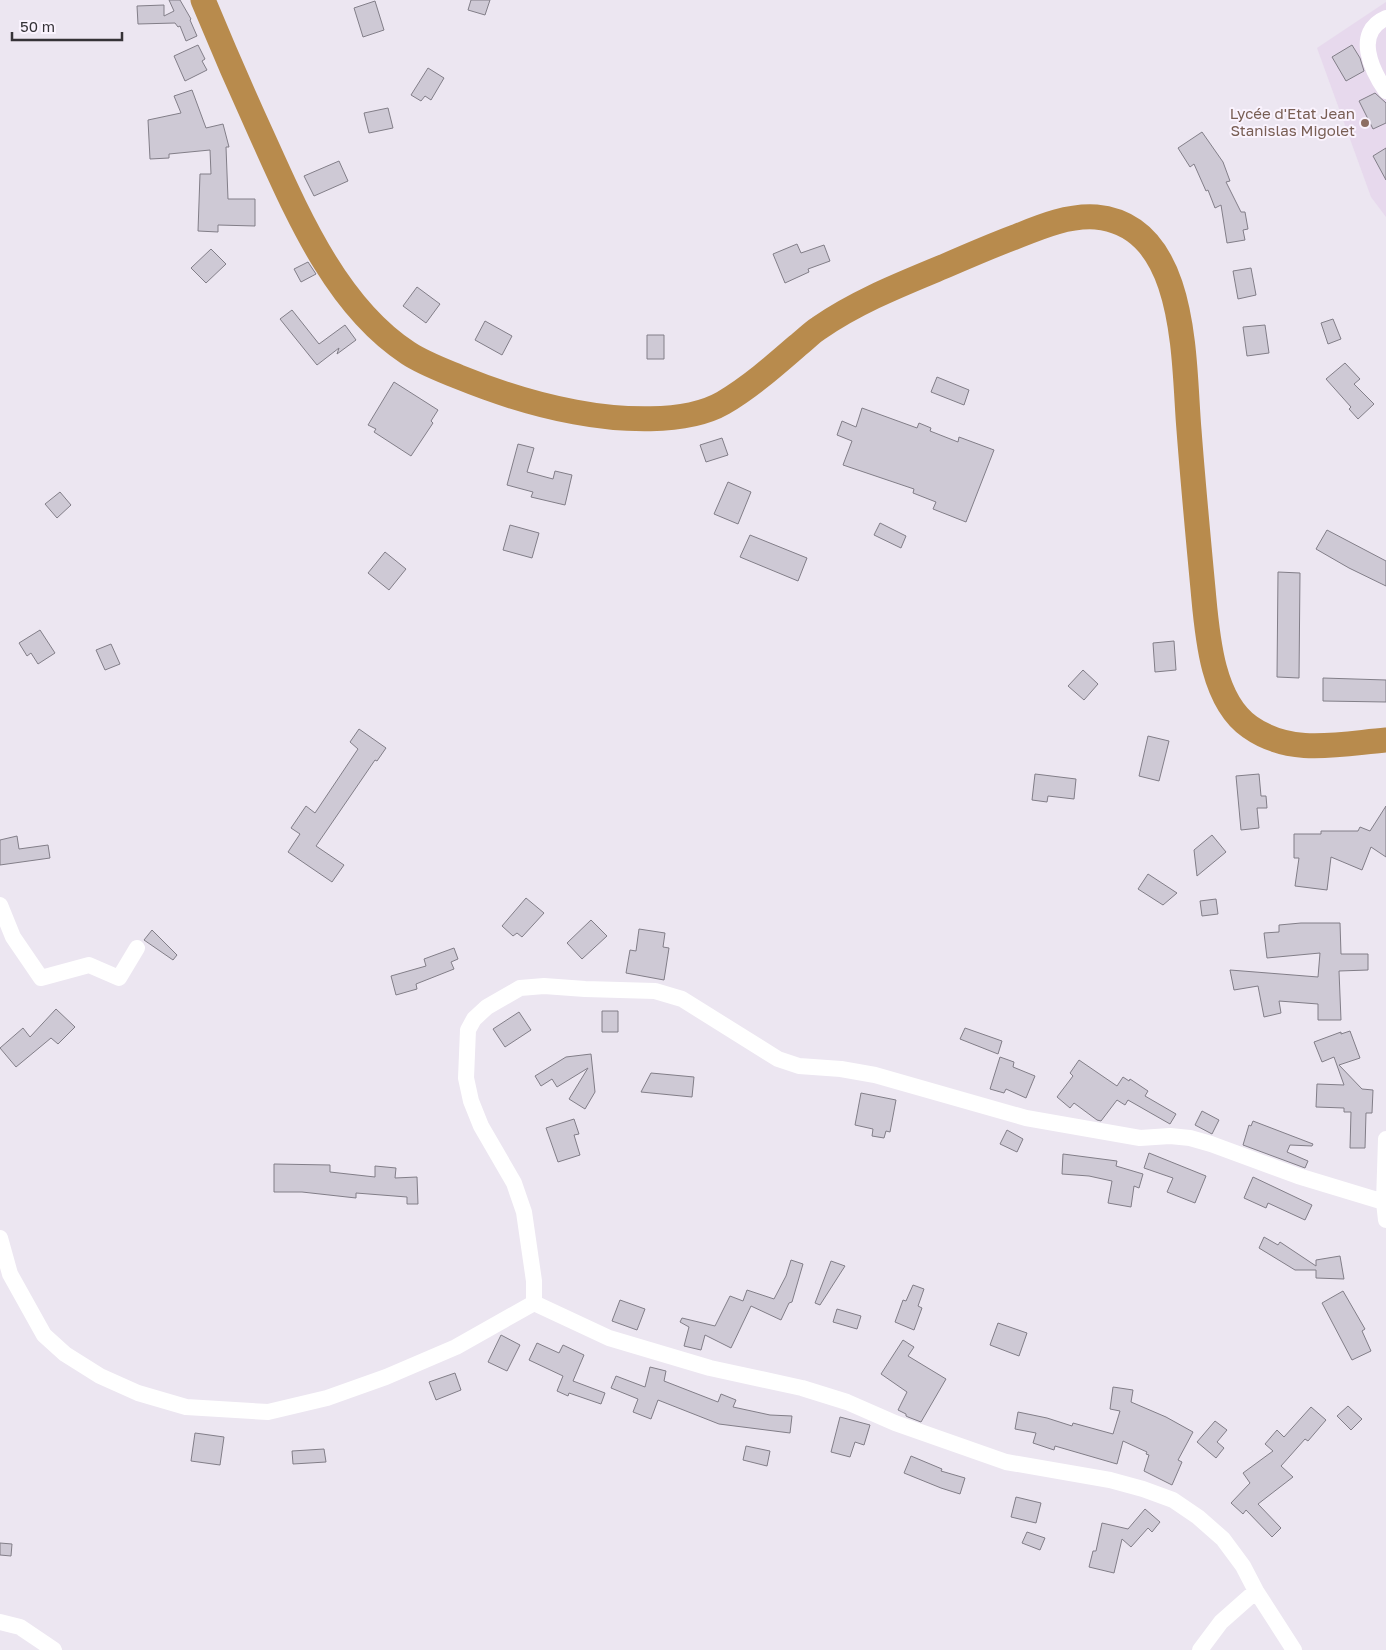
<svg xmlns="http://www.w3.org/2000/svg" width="1386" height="1650" font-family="'Golos Text',sans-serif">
	<rect width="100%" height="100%" fill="#ece6f1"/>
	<!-- education -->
	<path fill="#e7d9ed" d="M1386,2V217L1371,197L1317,48Z"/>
	<!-- building -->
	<path fill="#cec9d5" stroke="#827e88" d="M169,0H180L191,19L190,20L197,36L186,41L180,26L178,27L175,23L138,24L137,6L164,5V16L174,11Z
		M471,0H490L485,15L468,10Z
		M375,1L384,30L363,37L354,8Z
		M198,45L205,59L202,61L207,70L185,81L174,56Z
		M1352,45L1360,58L1364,71L1346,81L1332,57Z
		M428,68L444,78L431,100L425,96L421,101L411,95Z
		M192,90L206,128L223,124L229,147H226L228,199H255V226L218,225V232L198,231L200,174H211L210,150L169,154V158L150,159L148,120L181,113L174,96Z
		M1375,93L1386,103V123L1373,129L1359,101Z
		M388,108L393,128L369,133L364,113Z
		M1202,132L1223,162L1230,181L1226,182L1241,212H1245L1248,229L1243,230L1245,240L1227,243L1221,205L1215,208L1208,190L1206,191L1194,164L1190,167L1178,148Z
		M1386,148V180L1373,156Z
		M339,161L348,181L314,196L304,176Z
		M797,244L801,253L824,245L830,261L808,269L809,272L785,283L773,254Z
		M211,249L226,264L206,283L191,268Z
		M308,262L316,274L301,282L294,269Z
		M1251,268L1256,295L1238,299L1233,271Z
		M417,287L440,304L426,323L403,306Z
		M292,310L319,344L345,325L356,340L337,354L339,348L317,365L280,319Z
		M1333,319L1341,339L1328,344L1321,323Z
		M485,321L512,336L502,355L475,340Z
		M1265,325L1269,353L1247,356L1243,327Z
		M647,335H664V359H647Z
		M1345,363L1360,379L1354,384L1374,404L1358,419L1349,409L1351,407L1326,379Z
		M937,377L969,390L964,405L931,392Z
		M394,382L438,410L431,421L433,423L411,456L374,432L376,429L368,425Z
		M862,408L917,428L919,423L931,428L930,431L958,442L959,437L994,450L966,522L933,509L936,502L913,493L914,489L843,465L852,441L837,435L842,421L856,427Z
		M722,438L728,455L706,462L700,445Z
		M518,444L534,448L527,472L553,479L555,471L572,475L565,505L531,497L533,492L507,485Z
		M728,482L751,492L738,524L714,514Z
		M60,492L71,505L57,518L45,504Z
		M880,523L906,536L901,548L874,535Z
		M510,525L539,533L532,558L503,550Z
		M1327,530L1386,561V586L1349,568L1316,549Z
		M750,535L807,558L798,581L740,557Z
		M385,552L406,569L389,590L368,573Z
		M1278,572L1300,573L1299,678L1277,677Z
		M40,630L55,653L38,664L31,653L27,656L19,643Z
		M1174,641L1176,670L1155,672L1153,643Z
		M111,644L120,664L105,670L96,650Z
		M1083,670L1098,684L1084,700L1068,686Z
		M1323,678L1386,680V702L1323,701Z
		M359,729L386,748L377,761L375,760L316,846L344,865L332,882L288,852L300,834L291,828L306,806L315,813L358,749L350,742Z
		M1148,736L1169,741L1159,781L1139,776Z
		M1035,774L1076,779L1074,799L1048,796L1047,802L1032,800Z
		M1259,774L1261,796H1266L1267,808H1257L1259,828L1241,830L1236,776Z
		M1386,806V857L1371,847L1362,870L1331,857L1327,890L1295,886L1299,858H1294V834H1321V831H1358L1360,827L1370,831Z
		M1212,835L1226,852L1197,876L1194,850Z
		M17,836L19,849L48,845L50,858L0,865V840Z
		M1148,874L1177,893L1163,905L1138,889Z
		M526,898L544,913L522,937L517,933L513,936L502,926Z
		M1216,899L1218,914L1202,916L1200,901Z
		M591,920L607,936L582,959L567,943Z
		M1301,923H1340L1341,954H1368V970L1339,971L1341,1020H1318V1004L1279,1001L1281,1013L1264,1017L1258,986L1234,990L1230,970L1318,977L1320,953L1267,958L1264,933L1279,932V925Z
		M639,929L665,933L663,947L669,948L664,980L626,973L630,950L636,951Z
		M152,930L177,955L173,960L144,940Z
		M454,948L458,959L451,962L454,969L416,984L417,989L396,995L391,976L426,966L424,959Z
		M56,1009L75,1027L58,1044L51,1038L16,1067L0,1048L23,1028L30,1037Z
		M602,1011H618V1032H602Z
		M519,1012L531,1030L505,1047L493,1029Z
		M965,1028L1002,1041L998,1054L960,1039Z
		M1350,1031L1360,1058L1339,1065L1362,1089L1373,1090L1372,1113H1366L1365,1148H1350L1351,1112H1344V1108L1316,1107L1317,1084L1344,1085L1334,1057L1322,1062L1314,1042L1341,1032V1034Z
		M591,1054L595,1092L585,1109L569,1099L588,1068L557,1087L552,1079L541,1086L535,1076L566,1057Z
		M1000,1057L1014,1062L1013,1067L1035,1076L1026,1098L1006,1089L1004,1093L990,1089Z
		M1079,1060L1117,1086L1123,1077L1129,1081L1130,1079L1148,1091L1145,1096L1176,1114L1170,1124L1128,1100L1125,1105L1117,1100L1101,1121L1097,1120L1074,1103L1070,1108L1057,1097L1073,1076L1070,1073Z
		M651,1073L694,1077L692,1097L641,1092Z
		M861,1093L896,1100L890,1132L886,1131L884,1138L872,1136L873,1129L855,1125Z
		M1202,1111L1219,1120L1212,1134L1195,1125Z
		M574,1119L579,1134L574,1135L580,1155L558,1162L546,1128Z
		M1253,1121L1313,1144L1312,1146L1290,1145L1287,1152L1308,1161L1305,1168L1243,1145L1249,1125L1251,1126Z
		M1007,1130L1023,1139L1017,1152L1000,1144Z
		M1149,1153L1206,1176L1195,1203L1167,1192L1173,1178L1144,1168Z
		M1063,1154L1117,1161L1116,1166L1143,1174L1139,1188L1134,1186L1131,1207L1108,1203L1112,1181L1089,1176L1062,1174Z
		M274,1164L330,1165V1172L375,1177V1166L396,1168L395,1178L417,1177L418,1204H407V1197L356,1193V1198L302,1192H274Z
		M1253,1177L1312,1205L1305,1220L1268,1203L1266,1208L1244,1198Z
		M1264,1237L1278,1245L1280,1242L1316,1266V1260L1340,1256L1344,1279L1316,1278V1270H1295L1259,1248Z
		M791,1260L803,1264L792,1302L789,1303L781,1320L751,1306L731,1348L705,1335L701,1350L684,1346L689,1327L680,1322L682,1318L715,1326L730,1296L743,1301L747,1290L774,1299L786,1276Z
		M831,1261L845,1266L820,1305L815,1303Z
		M913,1285L924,1289L918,1306L922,1308L914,1330L895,1322L903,1300L906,1301Z
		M1343,1291L1365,1329L1362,1331L1371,1351L1352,1360L1322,1303Z
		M620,1300L645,1309L637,1330L612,1321Z
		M837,1309L861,1316L857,1329L833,1322Z
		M998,1323L1027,1333L1019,1356L990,1345Z
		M501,1335L520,1345L507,1371L488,1362Z
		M903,1340L914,1347L908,1356L946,1379L921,1422L908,1417L906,1416V1414L898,1410L907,1392L881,1374Z
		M537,1343L559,1353L563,1345L584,1355L573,1381L605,1393L601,1404L569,1393L568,1396L557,1391L563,1376L529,1360Z
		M650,1367L666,1371L664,1381L718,1402L721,1394L736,1400L733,1407L770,1415L792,1416L790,1433L719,1424L658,1400L651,1419L633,1412L638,1399L611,1388L616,1376L645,1387Z
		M455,1373L461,1390L436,1400L429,1382Z
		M1113,1387L1133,1390L1131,1402L1166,1417L1193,1432L1178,1460L1182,1462L1172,1485L1144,1471L1149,1455L1146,1454L1147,1452L1123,1441L1117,1464L1055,1446L1054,1450L1033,1443L1036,1433L1015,1429L1018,1412L1047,1418L1072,1426L1073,1423L1113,1434L1120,1411L1110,1409Z
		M1348,1406L1362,1419L1351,1430L1337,1416Z
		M1311,1407L1326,1420L1308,1441L1305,1439L1281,1466L1293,1477L1258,1504L1281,1528L1272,1537L1246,1510L1243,1514L1231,1503L1250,1483L1243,1473L1273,1451L1265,1444L1277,1430L1284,1437Z
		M840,1417L870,1425L864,1445L855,1442L850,1457L831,1452Z
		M1215,1421L1227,1430L1217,1442L1224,1448L1216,1458L1197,1442Z
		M195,1433L224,1437L220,1465L191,1461Z
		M746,1446L770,1451L767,1466L743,1460Z
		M324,1449L326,1462L293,1464L292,1451Z
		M911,1456L942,1469L941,1471L965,1478L960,1494L941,1488L904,1473Z
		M1016,1497L1041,1503L1036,1523L1011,1517Z
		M1145,1509L1160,1522L1152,1532L1148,1528L1131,1547L1122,1539L1114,1573L1089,1567L1093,1551H1096L1102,1523L1128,1529Z
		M1027,1532L1045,1538L1040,1550L1022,1543Z
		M0,1543L12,1544L11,1556L0,1555Z"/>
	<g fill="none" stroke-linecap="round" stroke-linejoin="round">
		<!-- minor -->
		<path stroke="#fff" stroke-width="16" d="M1386,18C1353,32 1372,71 1386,91
			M0,905L13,937L41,978L89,965L119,978L137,948
			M1386,1139L1384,1202L1386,1220
			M0,1238L10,1274L44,1335L65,1354L100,1376L138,1393L186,1407L268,1412L327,1398L386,1377L456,1347L534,1303L609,1338L710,1368L802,1388L847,1402L895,1423L1006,1462L1110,1480L1143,1489L1173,1500L1198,1517L1223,1539L1243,1566L1256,1591L1294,1650
			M534,1303V1281L524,1212L514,1183L481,1126L471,1101L466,1078L468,1030L474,1019L487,1007L520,988L544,986L585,989L655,991L682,999L778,1059L799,1066L841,1069L875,1075L1026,1118L1140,1138L1170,1136L1190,1138L1211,1144L1298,1176L1384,1202
			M0,1622L20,1627L54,1650
			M1200,1650L1221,1622L1256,1591"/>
		<!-- highway -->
		<path stroke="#b88b4d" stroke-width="25" d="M203,0C222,46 242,92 263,138C297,213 336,306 408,353C423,363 442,370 459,377C496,392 536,405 575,412C617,420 685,425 723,403C750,387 774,366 797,346C805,340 811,333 819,328C858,301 902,284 945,266C968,256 991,246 1015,237C1040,227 1068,215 1096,217C1189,226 1183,362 1189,430C1193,483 1198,536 1203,589C1207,632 1211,700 1250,727C1291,756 1339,744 1386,740"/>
	</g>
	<!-- markers -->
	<circle fill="#8d6e63" stroke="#faf3fe" stroke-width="2" cx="1365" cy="123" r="5"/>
	<g text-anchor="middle" stroke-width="4" stroke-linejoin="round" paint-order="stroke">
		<!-- education labels -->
		<g font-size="15" fill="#785e54" stroke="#faf3fe" text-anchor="end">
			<text x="1355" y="119">Lycée d'Etat Jean<tspan x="1355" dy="17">Stanislas Migolet</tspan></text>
		</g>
	</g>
	<!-- scale -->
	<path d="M12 32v8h110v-8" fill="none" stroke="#353237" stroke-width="2.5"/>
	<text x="20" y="32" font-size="15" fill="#353237" stroke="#faf3fe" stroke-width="4" paint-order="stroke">50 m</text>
</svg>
